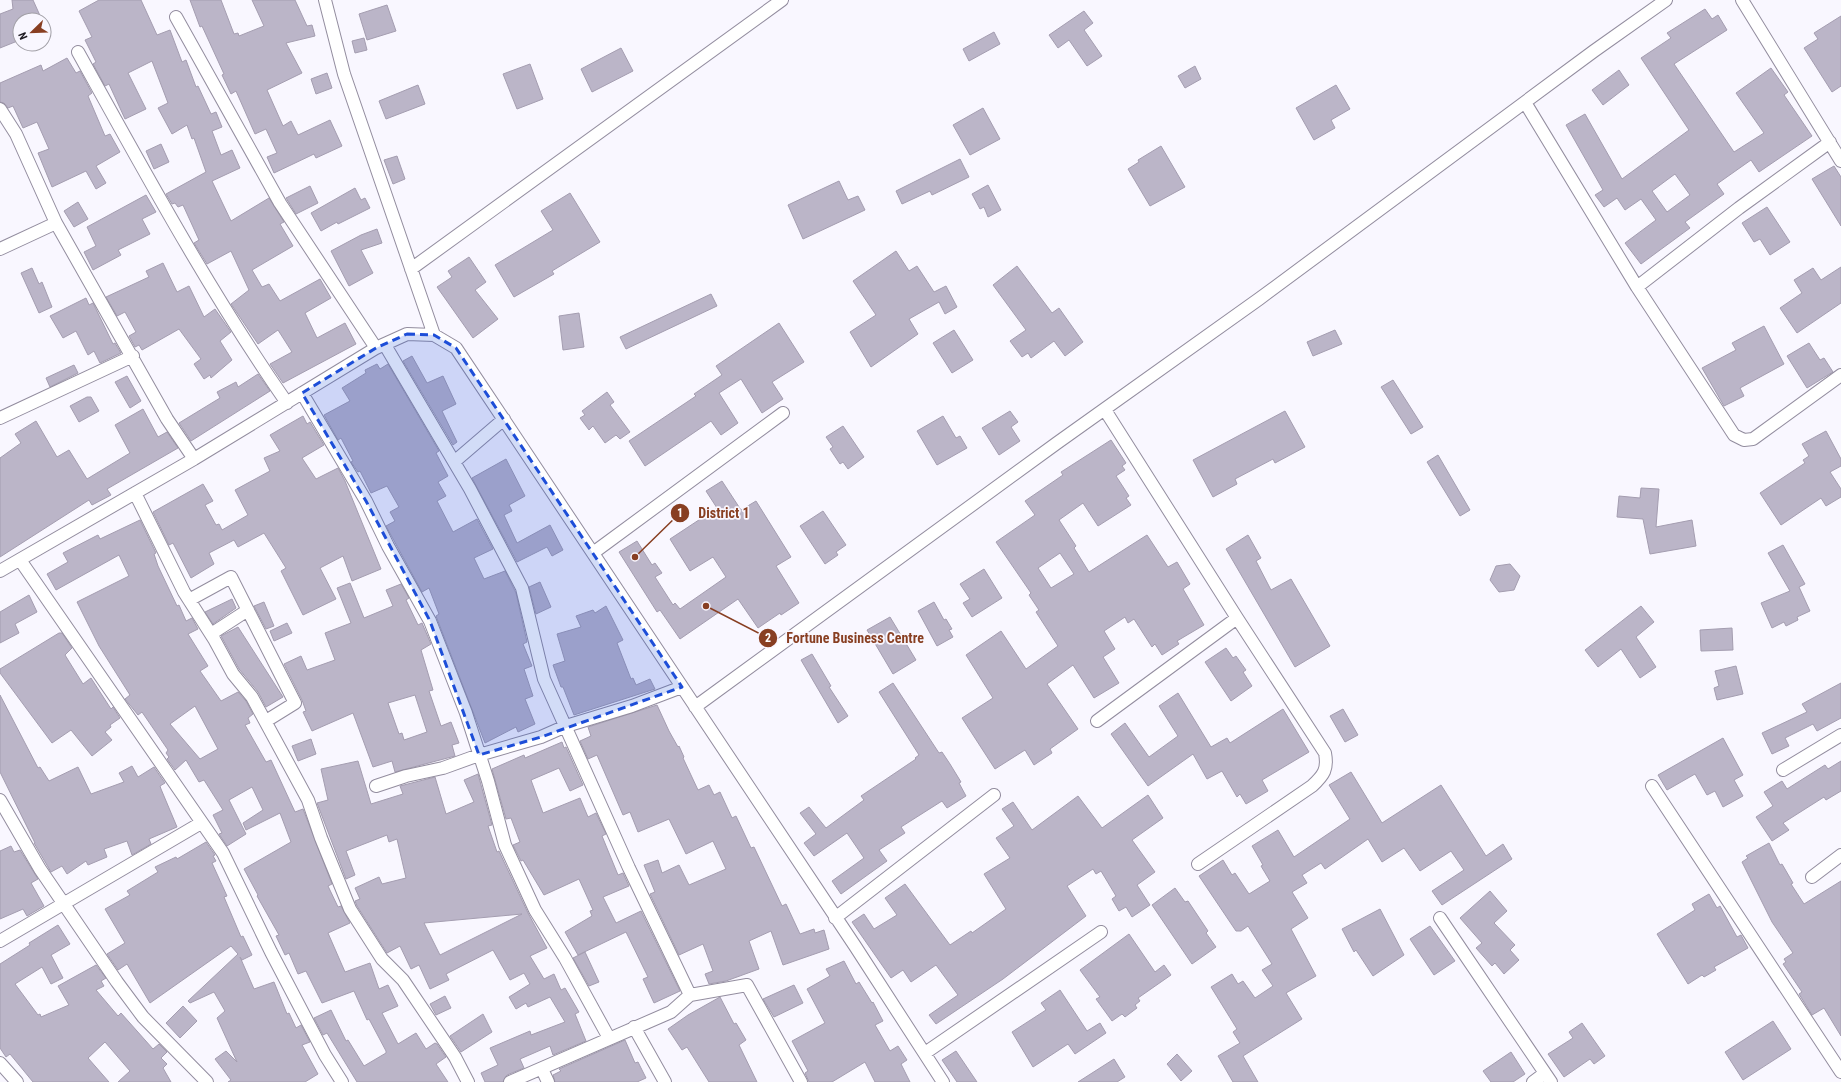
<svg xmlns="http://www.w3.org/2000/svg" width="1841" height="1082" font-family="'Roboto Condensed',sans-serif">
	<rect width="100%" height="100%" fill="#f9f7ff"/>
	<!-- building -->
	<path fill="#bbb5c8" stroke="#a49db0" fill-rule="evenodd" d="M12,0H33L42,20H20V40L0,48V14L13,9Z
		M99,0H141L157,35L170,30L182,62L186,60L196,87L198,86L211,114L216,112L222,127L212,131L221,155L232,150L240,168L212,181L231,221L269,198L284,222L280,224L293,246L252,270L262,287L269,284L280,301L320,279L331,298L305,313L317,338L345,323L356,344L283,383L270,364L292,352L278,330L258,344L231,304L249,290L231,251L207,264L194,243L199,240L183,205L178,207L175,203L172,204L166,194L206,172L194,138L192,139L187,125L172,134L158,108L168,103L152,61L128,73L146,109L125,119L109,84L105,86L93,64L96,62L85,40L92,37L79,11Z
		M190,0H221L234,34L238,33L239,36L264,26L252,0H295L307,26L312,25L315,36L286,43L302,73L267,90L283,126L291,121L298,135L330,120L342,146L316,158L314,154L274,173L267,157L277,153L266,129L255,134L236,91L231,94L222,75L224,74L202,26L200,27Z
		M387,5L396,31L367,40L359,14Z
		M1705,9L1712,19L1718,15L1727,30L1674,64L1734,152L1764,133L1736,93L1771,68L1788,92L1784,95L1812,136L1759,172L1751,160L1717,184L1724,194L1685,222L1690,228L1641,264L1625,243L1656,220L1641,199L1625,210L1617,198L1604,207L1595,195L1603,190L1566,125L1585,114L1622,179L1689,130L1641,58L1671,38L1667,33ZM1675,174L1690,195L1667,212L1652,191Z
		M1084,11L1093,23L1084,30L1102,56L1087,66L1069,40L1058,48L1049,35Z
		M1841,16V86L1832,92L1804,48L1818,39L1814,33Z
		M994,32L1000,44L969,61L963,49Z
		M364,38L367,50L355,53L352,41Z
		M621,48L633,71L592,92L581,69Z
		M67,58L76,73L80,71L92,93L88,96L105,136L110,134L120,152L96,166L106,183L96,189L86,171L52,187L38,153L49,149L37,122L23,128L13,106L8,108L4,103L0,102V83L41,65L43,71Z
		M530,64L543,99L517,109L503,74Z
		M1195,66L1201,79L1185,88L1178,76Z
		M1619,70L1629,85L1603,105L1592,90Z
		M327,73L332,88L316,94L311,79Z
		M418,85L425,104L386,119L379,101Z
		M1336,85L1350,109L1331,120L1335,128L1314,140L1296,108Z
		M983,108L1000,139L970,155L953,125Z
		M161,144L169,162L154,169L146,151Z
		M1161,146L1185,187L1150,206L1128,169L1139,162L1138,160Z
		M397,156L405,179L393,184L384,160Z
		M960,159L969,177L932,195L930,191L902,204L896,191Z
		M1834,166L1841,177V226L1812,179Z
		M839,181L848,200L858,196L865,210L803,239L788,205Z
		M988,185L1001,210L988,217L984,207L980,209L972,194Z
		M310,186L318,203L296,214L286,198Z
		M355,188L361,200L365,198L370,208L338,224L337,222L321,231L311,213Z
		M570,193L600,242L552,271L554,274L514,297L495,265L553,230L541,211Z
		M146,195L156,212L142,219L150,234L118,250L121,255L93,270L84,252L96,246L87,227Z
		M78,202L88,219L74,227L64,211Z
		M1767,207L1790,242L1770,255L1760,239L1754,242L1742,223Z
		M377,229L382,243L361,250L373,273L349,286L331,251L361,235Z
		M896,251L909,271L917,266L934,292L946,286L957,307L945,314L939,302L909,319L918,334L871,367L850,332L876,315L853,281Z
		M469,257L486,282L475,290L498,319L473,338L437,287L452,277L448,271Z
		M163,263L177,292L189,286L204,317L215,309L231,332L220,341L232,360L211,378L210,375L204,379L194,364L201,359L179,329L142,350L139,345L135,347L129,336L136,332L125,312L117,316L106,297L149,277L146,271Z
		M1017,266L1052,313L1059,308L1083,342L1065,356L1054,341L1031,358L1028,353L1022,357L1010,341L1026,330L993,285Z
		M1841,267V303L1797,333L1780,308L1802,293L1794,280L1813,268L1821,280Z
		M32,268L39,284L42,282L52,307L39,313L21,273Z
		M711,294L717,306L626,349L620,337Z
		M86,298L89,305L93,303L113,344L115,343L121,353L100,363L94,351L88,355L76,331L63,338L50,316Z
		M579,313L584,347L563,350L559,316Z
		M779,323L804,362L772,382L783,399L762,413L741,379L719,393L738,423L721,435L711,421L645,466L629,441L696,396L694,394L722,375L716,366Z
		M1764,326L1784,364L1740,388L1744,396L1724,406L1702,368L1736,350L1732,343Z
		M954,330L973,360L952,373L933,343Z
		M1335,330L1342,344L1313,356L1307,342Z
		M1809,343L1820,360L1824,358L1833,372L1807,388L1787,356Z
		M412,356L427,383L443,376L456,404L442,411L457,442L453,445L403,361Z
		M377,364L380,369L388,364L439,451L436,453L448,476L438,482L446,496L437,501L453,532L477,519L493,549L474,558L484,579L505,571L516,593L527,642L523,644L532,666L524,669L533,696L525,699L535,724L518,732L516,727L485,743L436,616L439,614L429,588L422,592L386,526L395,521L390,512L399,507L387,486L371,493L360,471L358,472L351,462L353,461L341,438L338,440L324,415L350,401L342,388L366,373L365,370Z
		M74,365L78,373L50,387L46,378Z
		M258,374L270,391L191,441L179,423L220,398L217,392L236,382L238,387Z
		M127,376L141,401L130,408L115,382Z
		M1393,380L1423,427L1411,434L1381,387Z
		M607,392L614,402L610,405L630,432L620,439L616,435L605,443L593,426L589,430L580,418L585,415L582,411Z
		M87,397H91L99,411L79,422L70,406Z
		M143,409L158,437L167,432L178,448L107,489L111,495L92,505L89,500L0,557V458L21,443L15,434L36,421L57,457L69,450L87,479L130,453L115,425Z
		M1010,411L1018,422L1011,427L1020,441L999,455L982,428Z
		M1285,411L1305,447L1275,463L1273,459L1235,479L1237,484L1213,497L1193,460Z
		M303,416L307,424L310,422L324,445L302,458L316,479L338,468L345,481L381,569L352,581L343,556L320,568L336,599L303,615L281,571L286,568L264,533L238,547L234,540L209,553L214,564L191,578L173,543L169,545L153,512L203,484L213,501L205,505L216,525L219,524L222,530L248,515L235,490L270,471L264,458L280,451L270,435Z
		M943,416L956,438L960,436L967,448L937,465L917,431Z
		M843,426L864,457L848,469L843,462L840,464L830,449L833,447L826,437Z
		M1826,431L1841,459V466L1830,472L1841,489V497L1826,506L1821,498L1781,525L1760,493L1805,463L1803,460L1809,456L1802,444Z
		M1111,440L1126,463L1122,466L1125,470L1116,476L1129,496L1126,498L1131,505L1098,526L1083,503L1059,520L1076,546L1074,548L1089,572L1147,535L1168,567L1177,562L1190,584L1183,589L1204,625L1177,641L1179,644L1162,655L1155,644L1152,647L1134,619L1128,623L1125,617L1104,631L1115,649L1103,657L1119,683L1094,698L1073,665L1047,684L1078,729L1050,749L1052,753L1034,765L1025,750L995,769L962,718L993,698L966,655L1001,631L1026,669L1058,646L1036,612L1039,610L1029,595L1031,593L996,542L1035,515L1025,501L1063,475L1061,472ZM1060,553L1074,574L1051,588L1038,568Z
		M1438,455L1470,510L1460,516L1427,462Z
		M506,459L525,496L509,505L512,511L504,515L517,543L550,525L563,550L552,556L547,547L517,562L472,478Z
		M722,481L741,510L756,501L791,557L776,566L799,603L781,615L780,613L758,628L738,599L680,639L660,610L657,612L619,552L637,541L652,565L655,563L662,573L655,577L673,605L675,603L680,609L726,577L713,557L690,571L670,539L717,508L706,491Z
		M1641,488L1659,489L1656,527L1692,520L1696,546L1650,554L1643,519L1617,517L1619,496L1640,498Z
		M823,511L846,545L836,552L838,555L825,564L800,526Z
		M140,520L156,553L154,554L158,566L177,606L179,605L186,621L192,618L198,629L188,634L208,666L200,671L221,701L238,692L246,701L253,714L248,718L250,723L245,725L266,762L271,760L295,812L303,809L332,884L328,886L338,907L341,906L350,923L328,933L345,972L370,963L379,989L388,985L398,1006L382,1013L398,1044L416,1033L426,1049L435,1043L437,1044L446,1057L436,1064L448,1082H357L327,1033L323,1035L314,1018L331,1010L346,1041L348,1040L364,1066L386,1053V1051L369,1019L367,1020L354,991L322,1003L306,971L298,974L289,953L285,955L276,936L279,935L257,896L258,895L244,869L291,842L280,813L246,830L243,823L263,810L252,787L229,800L246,834L227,846L219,834L222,833L213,815L223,810L204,780L199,782L186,760L175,770L167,759L169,757L166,753L168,750L142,712L138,715L125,699L130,695L99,646L77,602L129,576L119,555L56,590L47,574L68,562L63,553L98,535L100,539ZM195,706L218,749L200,759L170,724Z
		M1248,535L1261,558L1256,561L1271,590L1291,579L1330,646L1295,667L1226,549Z
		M1783,545L1805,584L1799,587L1810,611L1797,617L1798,620L1786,626L1784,622L1772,628L1761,603L1790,591L1768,553Z
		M1510,564L1520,576L1514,590L1499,592L1490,580L1496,566Z
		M984,569L1002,598L972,617L963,603L970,599L960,584Z
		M540,582L551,607L536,614L529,587Z
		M350,583L364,618L393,606L386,590L401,584L409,598L406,600L418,625L422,623L431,644L421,650L433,690L429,691L441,726L451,722L459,743L452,745L455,756L395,772L392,761L373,767L353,713L312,731L303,712L306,711L302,700L284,664L301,656L307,670L335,660L325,633L351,623L337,588ZM415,695L427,732L404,740L402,733L399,734L388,703Z
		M29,595L37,612L15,624L19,633L0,643V612Z
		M232,599L236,608L213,624L205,612Z
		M264,602L274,626L266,629L254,606Z
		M934,602L944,620L946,619L952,629L949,630L953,637L937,646L918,611Z
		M606,606L623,640L617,643L631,679L633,678L636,685L650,679L655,689L574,715L563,687H561L553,665L565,661L557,634L581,627L576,616L593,610L595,613Z
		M1641,606L1654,622L1636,637L1656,667L1640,678L1621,649L1598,667L1585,650Z
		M890,617L916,660L893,674L867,630Z
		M287,623L292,633L274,641L270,631Z
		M238,627L283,697L266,707L258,692L239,669L221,636Z
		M1732,628L1733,650L1701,651L1700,630Z
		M59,633H62L72,648L65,655L83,684L91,678L111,709L113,707L120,718L110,725L111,727L105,732L112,740L92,756L71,730L52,743L0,673V669Z
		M1226,648L1233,658L1236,656L1246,670L1243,672L1252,686L1231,701L1205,662Z
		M812,654L831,686L829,687L848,716L838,723L801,660Z
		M1736,666L1743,694L1717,700L1714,688L1719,686L1715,671Z
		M893,683L939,753L942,752L950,764L961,782L959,783L966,796L947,808L942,801L901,827L905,833L879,850L887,861L841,894L832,881L864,858L847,833L814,856L804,843L816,834L800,813L809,807L826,828L864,800L861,796L916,759L915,758L919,755L879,692Z
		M1841,683V718L1817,731L1813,724L1785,738L1789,746L1772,754L1762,733L1807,712L1802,704Z
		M1178,693L1211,747L1227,738L1230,743L1283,709L1309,752L1262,780L1268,791L1246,804L1240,794L1237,797L1222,771L1207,779L1193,754L1148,786L1111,734L1125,723L1149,757L1178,736L1159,706Z
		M0,695L38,768L40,767L49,781L78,767L91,794L124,782L119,773L132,766L138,777L154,767L165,783L160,786L161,789L177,827L149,839L151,844L132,855L127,841L104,849L107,857L88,865L86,861L67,874L62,866L51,872L34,843H35L0,772Z
		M657,705L669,731L678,747L679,746L684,757L683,758L698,790L709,785L714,795L720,792L732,818L736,816L751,848L754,847L782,906L786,904L800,934L814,929L815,933L824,930L829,949L783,965L771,931L749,941L759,969L726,981L709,984L705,974L713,971L703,944L679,955L650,894L655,892L644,865L658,860L662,873L679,865L689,885L726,869L713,841L686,854L669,819L638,832L630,812L623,815L597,755L588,759L580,741L591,736L588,727Z
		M1343,709L1358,735L1345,742L1330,716Z
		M1723,738L1743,775L1734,780L1743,796L1723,807L1715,791L1707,795L1695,774L1667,790L1658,775Z
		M311,739L316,754L298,761L292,746Z
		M562,742L564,748L566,747L583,785L570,791L559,768L531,780L543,813L580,798L588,817L596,813L606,834L602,836L618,875L623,873L629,886L603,897L616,923L641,911L680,991L654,1003L643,979L648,977L626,932L578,955L565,932L592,916L590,911L593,910L579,879L544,895L523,860L521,861L513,845L520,842L511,818L506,819L492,769L524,755L525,758Z
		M358,761L371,804L403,794L400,786L435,777L446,814L474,802L464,780L478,774L492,825L488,826L497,852L499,851L528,913L547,948L530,956L544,979L554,974L561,990L565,988L579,1012L575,1014L586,1041L553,1055L550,1046L520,1059L524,1068L507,1075L503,1082H485L481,1073L498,1065L490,1048L530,1031L531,1035L565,1022L550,997L528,1007L526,1003L516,1009L509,997L530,984L524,973L510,980L493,950L446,974L449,980L430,989L419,965L411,969L400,946L387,953L357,906L355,901L360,899L355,888L379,877L382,884L406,878L397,839L389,842L387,835L346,851L355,875L346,879L317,803L328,800L321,769ZM522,914L440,955L424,923Z
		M1841,761V791L1826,800L1824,797L1783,823L1789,830L1772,841L1756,817L1773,806L1764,792L1782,781L1787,789L1825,765L1828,769Z
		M1351,772L1382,823L1441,785L1486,856L1503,844L1512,859L1442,905L1432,891L1464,870L1451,851L1420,871L1404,848L1382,862L1368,839L1325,869L1321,863L1302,875L1307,883L1292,892L1308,918L1291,929L1316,976L1286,993L1302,1019L1243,1056L1258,1082H1233L1218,1056L1240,1043L1233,1032L1237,1029L1211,987L1232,974L1238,984L1243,981L1255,998L1273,986L1262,970L1272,964L1248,926L1241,931H1236L1199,876L1223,860L1232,875L1235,873L1249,894L1270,881L1261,866L1263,865L1252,846L1278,830L1294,857L1350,819L1329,785Z
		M1148,795L1163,818L1132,840L1155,872L1137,885L1150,905L1132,917L1126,907L1119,911L1112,899L1116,896L1101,871L1096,874L1093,869L1067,886L1086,916L1003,979L936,1024L929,1015L958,995L936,965L911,982L903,970L891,978L852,922L864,914L874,929L897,915L885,898L905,884L950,945L971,931L972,933L1006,909L984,874L1010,858L996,838L1014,826L1002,809L1013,802L1032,830L1078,796L1102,828Z
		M206,842L215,855L213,856L216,861L212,863L227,896L224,897L241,937L243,936L252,955L242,960L240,957L254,989L274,982L287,1014L289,1013L296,1028L301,1025L310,1042L302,1045L318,1074L305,1082H228L231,1080L215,1059L226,1051L237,1062L217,1018L225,1011L214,992L190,1003L188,1001L238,954L231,946L150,1003L127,964L118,970L107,954L125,943L105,909L130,895L127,891L158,872L155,867L176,857L177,859Z
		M1769,843L1780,865L1782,864L1793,883L1791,884L1804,904L1841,881V1036L1824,1008L1812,1015L1799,994L1802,992L1783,964L1786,962L1784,959L1793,953L1772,922L1742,862L1748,858L1746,856Z
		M11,846L14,852L20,850L38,879L31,883L44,906L27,916L23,909L0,919V851Z
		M1175,888L1185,902L1188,901L1208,931L1206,933L1216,947L1192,964L1152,905Z
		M1490,891L1507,911L1494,923L1515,945L1510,950L1519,960L1504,974L1495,963L1492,966L1476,948L1482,943L1460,918Z
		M1709,894L1717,908L1720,906L1737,937L1741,935L1748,948L1714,967L1716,970L1704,977L1702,975L1688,984L1657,934L1695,910L1692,904Z
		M1380,909L1404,955L1373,976L1356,950L1354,952L1342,929Z
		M58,925L70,944L51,955L63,978L51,984L42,967L15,984L38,1015L40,1014L41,1017L69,1005L58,986L96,965L106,978L101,981L104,986L96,990L118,1016L121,1013L153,1049L159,1044L167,1052L161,1058L167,1064L163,1068L171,1082H118L130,1071L105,1042L88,1058L109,1082H33L10,1054L6,1057L0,1048V964L30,945L29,943Z
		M1430,926L1455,961L1434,975L1410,939Z
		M1129,934L1155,972L1164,965L1171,975L1138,998L1140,1001L1135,1005L1137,1008L1125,1017L1122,1014L1112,1021L1096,999L1100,997L1080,970Z
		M585,952L599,982L589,986L573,958Z
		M844,961L856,984L859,982L872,1003L873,1002L883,1021L875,1025L890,1051L898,1046L907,1060L901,1064L910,1082H875L865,1062L832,1082H809L805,1073L808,1071L792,1041L825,1023L807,989L830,976L826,969Z
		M794,985L803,1003L774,1017L763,999Z
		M1060,990L1087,1031L1100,1023L1106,1033L1075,1054L1068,1044L1033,1067L1012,1032L1046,1010L1041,1003Z
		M445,996L451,1008L436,1015L430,1004Z
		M720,997L734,1024L736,1023L746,1040L739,1045L757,1082H709L687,1047L682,1050L668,1029L688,1015Z
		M183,1006L197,1021L180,1038L166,1023Z
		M483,1014L492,1032L461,1052L450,1036Z
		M1773,1021L1791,1049L1743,1080L1725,1052Z
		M1582,1023L1605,1056L1594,1064L1590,1059L1564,1077L1548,1054L1573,1038L1569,1032Z
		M625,1040L635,1063L638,1062L646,1078L637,1082H555L553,1075L561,1071L559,1069Z
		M956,1051L977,1082H957L942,1060Z
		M1511,1052L1525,1074L1513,1082H1491L1483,1071Z
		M1177,1054L1192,1071L1181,1081L1167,1064Z
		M1114,1059L1125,1077L1117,1082H1078Z"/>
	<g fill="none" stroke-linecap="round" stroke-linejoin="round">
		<!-- minor casing -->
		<g stroke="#938d9f" stroke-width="14">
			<path id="minor" d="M325,0L344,74L434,335
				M1742,0L1841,161
				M176,17L280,203L376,348
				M78,52C144,171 209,291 287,403
				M1526,104L1637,287L1734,435L1744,440L1753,439L1841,375
				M0,109L16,134L56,223L167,419L194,459
				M0,249L56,223
				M411,269L782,0
				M1637,287L1739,208L1830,142
				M385,345L470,489L522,588L544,679L629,868L690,995
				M302,393L366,501L388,546L430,621L466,713L488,781L505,845L535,910L565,958L609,1038
				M1105,410L1237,618L1325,753C1328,769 1324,775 1312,786L1198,864
				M0,418L133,356
				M454,462L504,419
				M135,493L184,592L214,639L233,674L252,697L308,800L321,838L350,909L382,959L403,980L455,1057L468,1082
				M593,553L783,413
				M20,560L223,853L271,952L325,1055L342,1082
				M0,571L194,459L376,348L407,334L434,335L456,348L855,946L943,1082
				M189,600L231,577L295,703L266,721
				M211,634L248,610
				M695,707L1057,443L1259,299L1594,51L1666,0
				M1097,721L1237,618
				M1783,770L1841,735
				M376,786L406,776L443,768L479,755L541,737L566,726L632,706L682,687
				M1652,786L1841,1072
				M0,800L40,869L117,982L143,1017L207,1082
				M1812,877L1841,855
				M835,918L994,795
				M1440,918L1551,1082
				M0,941L201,823
				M634,1027L665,1082
				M925,1053L1101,932
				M0,1063L17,1082
				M542,1069L548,1082
				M510,1082L671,1012L690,995L747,985L801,1082
				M1533,1082L1545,1073"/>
		</g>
		<!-- minor -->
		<use href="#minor" stroke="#fff" stroke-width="12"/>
	</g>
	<!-- marked area -->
	<path fill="#1d4ed8" fill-opacity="0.2" stroke="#1d4ed8" stroke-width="3" stroke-dasharray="8 5" stroke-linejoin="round" d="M407,334L434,335L456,348L682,687L541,737L479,755L430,621L366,501L302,393L376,348Z"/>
	<!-- callouts -->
	<path fill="none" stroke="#883f22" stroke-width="1.5" d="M635 557L680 513M706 606L768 638"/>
	<g fill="#883f22" stroke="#f9f7ff" stroke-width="1.5">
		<circle cx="635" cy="557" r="4"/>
		<circle cx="706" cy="606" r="4"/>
		<circle cx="680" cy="513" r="10"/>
		<circle cx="768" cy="638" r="10"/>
	</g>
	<g font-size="12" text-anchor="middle" font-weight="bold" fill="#fff">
		<text x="680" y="517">1</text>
		<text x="768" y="642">2</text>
	</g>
	<g font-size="14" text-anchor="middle" font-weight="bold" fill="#883f22" stroke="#f9f7ff" stroke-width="3.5" stroke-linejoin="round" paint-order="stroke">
		<text x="724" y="518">District 1</text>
		<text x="855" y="643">Fortune Business Centre</text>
	</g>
	<!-- north arrow -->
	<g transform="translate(32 32) rotate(247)"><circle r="19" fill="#f9f7ff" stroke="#a19fa6"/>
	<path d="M0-3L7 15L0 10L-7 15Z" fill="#883f22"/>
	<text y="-6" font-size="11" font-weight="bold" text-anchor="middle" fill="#1d1a21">N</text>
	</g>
</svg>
